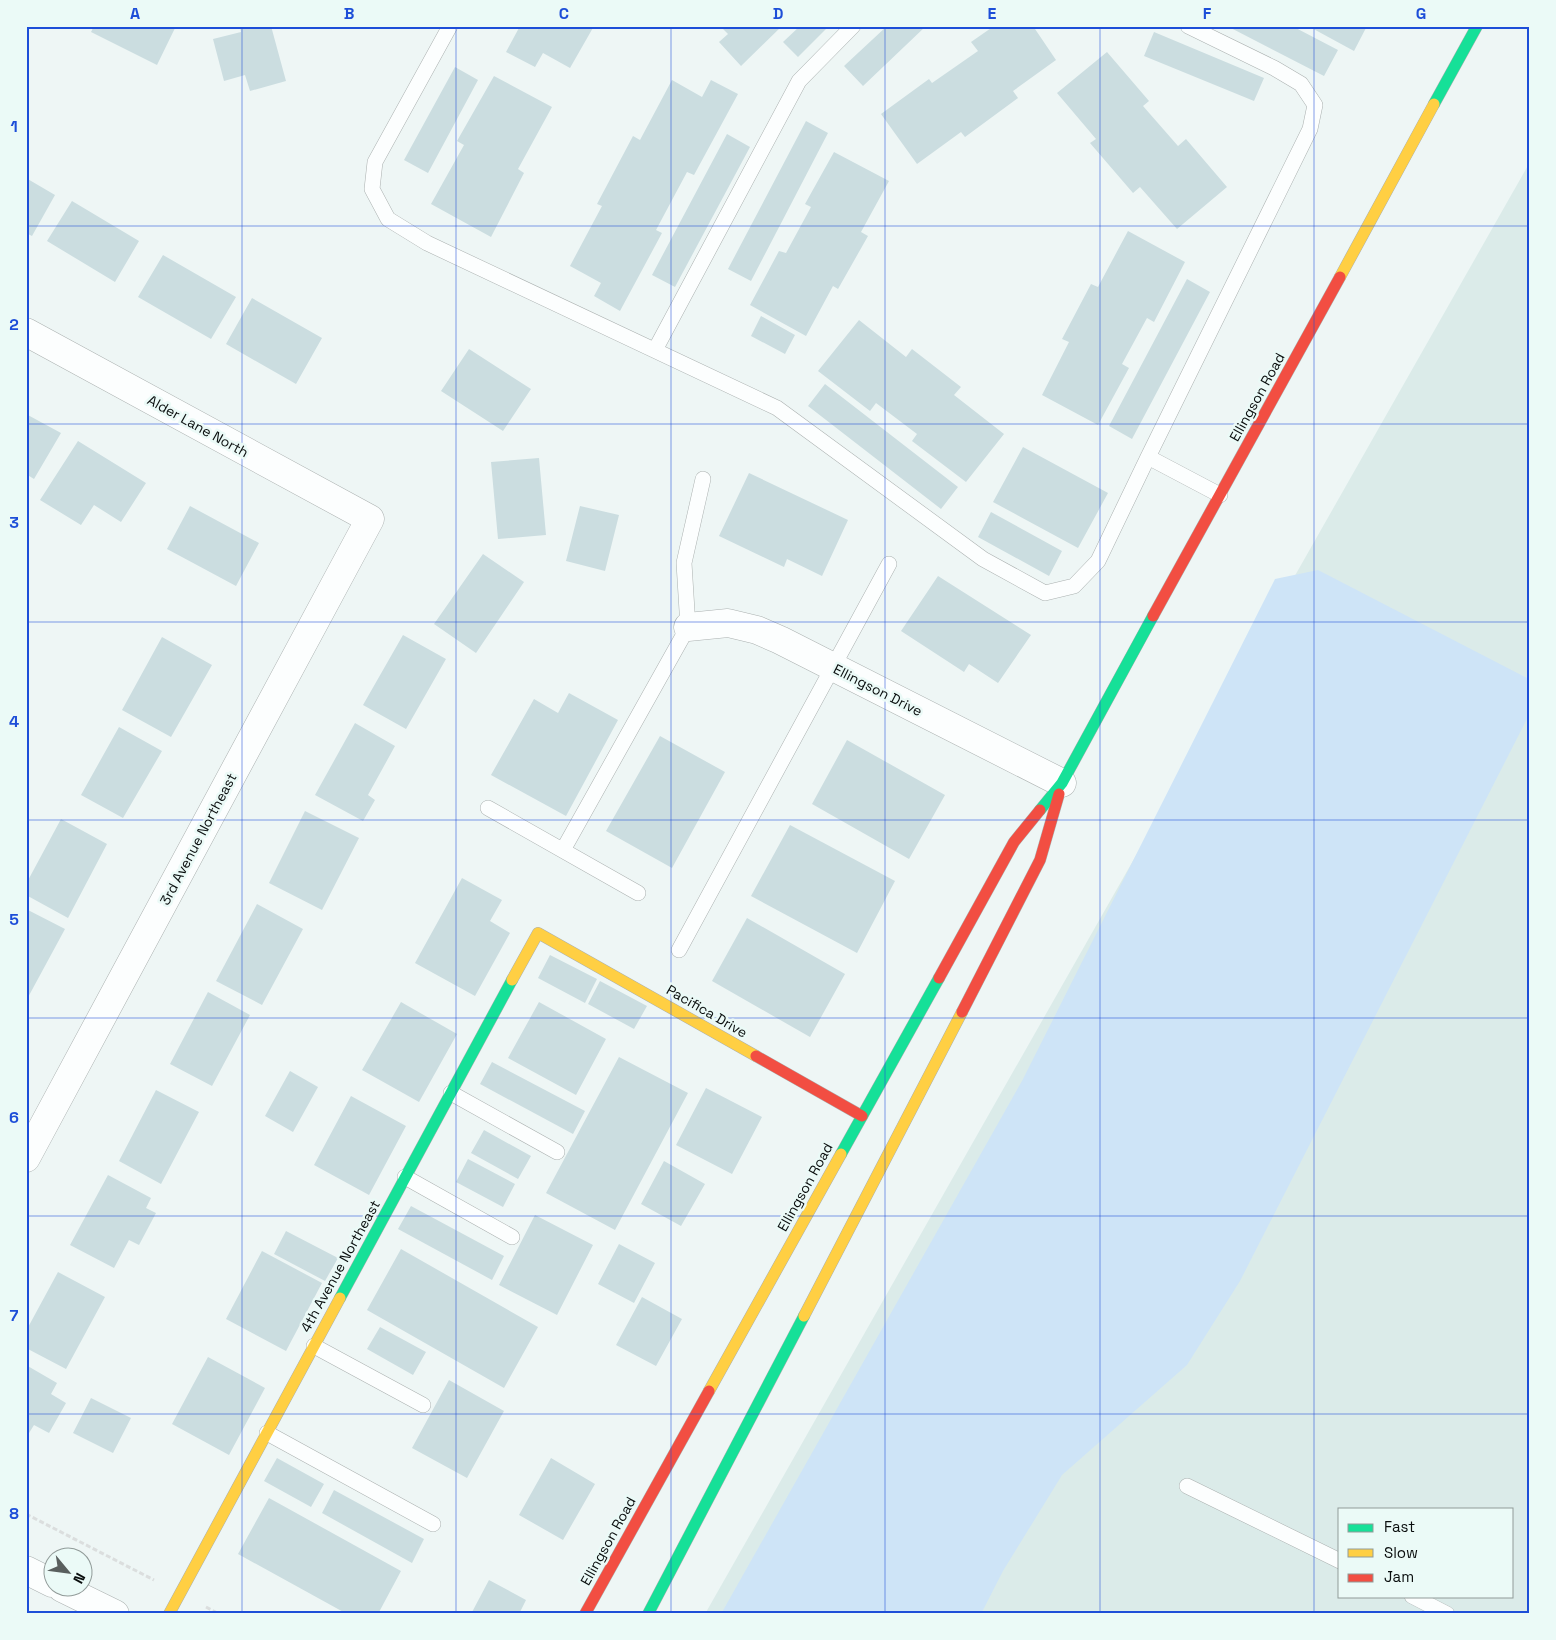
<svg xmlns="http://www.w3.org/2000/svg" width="1556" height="1640" font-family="'Space Grotesk',sans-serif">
	<rect width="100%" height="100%" fill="#eef6f5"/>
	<!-- built -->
	<path fill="#dbebe9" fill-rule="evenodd" d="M1530,162V1614H705ZM1340,1509H1512V1596H1340Z"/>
	<!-- water -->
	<path fill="#cee4f7" d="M1318,570L1527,678L1530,682V713L1240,1281L1187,1365L1062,1475L1003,1571L981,1614H721L1022,1081L1275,579Z"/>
	<!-- building -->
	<path fill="#cbdde0" d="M94,26H176L157,65L91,32Z
		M240,26H271L286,81L250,91L245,75L224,81L213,39L241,32Z
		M520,26H594L570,68L543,53L535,67L506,52Z
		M720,26H782L741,66L719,42L728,34Z
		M800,26H829L798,57L783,42Z
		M887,26H926L863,86L844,66Z
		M994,26H1033L1056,60L1013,91L1018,98L965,137L961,132L917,164L881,114L929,79L932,83L978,51L971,42Z
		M1227,26H1292L1338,50L1324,76Z
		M1308,26H1367L1354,51Z
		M1154,32L1264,78L1254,101L1144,56Z
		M1107,52L1149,101L1143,106L1178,146L1186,139L1227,187L1177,229L1140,187L1133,193L1090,143L1096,139L1057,93Z
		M455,67L478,80L428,173L404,160Z
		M494,76L552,107L518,169L524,173L491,237L431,204L464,145L457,141Z
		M672,80L702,97L711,80L738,94L694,175L687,172L656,230L662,233L620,311L594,296L601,283L570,266L602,206L597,204L633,136L640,140Z
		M806,121L828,133L751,281L728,269Z
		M727,134L750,147L675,287L652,275Z
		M834,152L889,181L861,232L868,236L838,289L833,286L806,336L750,305L779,251L786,253L811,207L805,204Z
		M26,178L55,195L32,236L26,233Z
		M72,201L139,241L115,282L47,241Z
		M1128,231L1185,262L1154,322L1147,318L1122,364L1129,368L1098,425L1042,395L1069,342L1062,339L1091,284L1098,287Z
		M163,255L236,297L211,339L138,297Z
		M1187,279L1210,292L1132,439L1109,426Z
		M252,298L322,338L296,384L226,344Z
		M761,316L795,335L785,354L751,336Z
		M859,320L906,357L912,349L961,387L954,395L1004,434L966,482L912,441L917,434L876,403L870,411L818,371Z
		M469,349L531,389L503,431L441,391Z
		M825,384L958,487L941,509L808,406Z
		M26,414L61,433L34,479L26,474Z
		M78,441L146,483L121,522L94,505L81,525L40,500Z
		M1023,447L1108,493L1078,548L993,502Z
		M539,458L546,535L498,539L491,462Z
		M749,473L848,520L822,576L787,559L784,567L719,536Z
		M190,506L259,543L236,586L167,549Z
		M580,506L619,515L605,571L566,561Z
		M991,512L1062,551L1049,576L978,537Z
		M483,554L524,582L476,653L434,624Z
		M938,576L1031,635L998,683L969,664L964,672L901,631Z
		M403,635L446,659L406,729L363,705Z
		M162,637L212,665L171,737L122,710Z
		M569,693L618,720L566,816L491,775L534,699L558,713Z
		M355,723L395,746L368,795L375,800L363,821L315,795Z
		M119,727L162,751L123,818L81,795Z
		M660,736L725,772L672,868L606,831Z
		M847,740L945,795L909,859L812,804Z
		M305,811L359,838L322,910L269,883Z
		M61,819L107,844L68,918L26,895V884Z
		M790,825L895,881L857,953L751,896Z
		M462,878L502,900L490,921L510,933L475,996L415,963Z
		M257,904L303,929L262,1005L216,981Z
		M26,909L65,929L26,1001Z
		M747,918L845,974L810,1037L712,981Z
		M550,955L597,979L585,1003L538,978Z
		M600,981L647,1006L634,1029L588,1004Z
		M208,992L250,1015L212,1086L170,1064Z
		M401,1002L457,1034L419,1102L362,1070Z
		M539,1002L606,1039L576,1095L508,1058Z
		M619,1057L688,1093L615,1230L546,1193Z
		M492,1062L585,1111L573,1134L480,1084Z
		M290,1071L318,1087L293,1132L265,1116Z
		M706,1088L762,1117L732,1174L676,1145Z
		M156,1090L199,1112L161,1184L119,1161Z
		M351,1096L406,1126L369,1195L314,1165Z
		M484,1130L531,1156L518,1179L471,1153Z
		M468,1159L515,1184L503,1207L456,1182Z
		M664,1161L705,1184L681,1226L641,1204Z
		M108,1175L151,1198L146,1208L156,1213L139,1245L129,1240L114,1268L70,1245Z
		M411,1206L504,1256L492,1280L398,1229Z
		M535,1215L593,1245L557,1315L499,1285Z
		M286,1231L338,1258L325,1281L274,1254Z
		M619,1244L655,1263L634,1303L598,1284Z
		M401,1249L538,1327L504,1388L367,1310Z
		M262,1251L322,1283L286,1351L226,1319Z
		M58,1272L105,1297L66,1369L26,1348V1331Z
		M642,1297L682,1319L656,1366L616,1345Z
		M380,1327L426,1352L413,1375L367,1349Z
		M208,1357L265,1388L229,1455L172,1424Z
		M26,1365L57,1383L51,1394L66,1403L49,1433L34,1425L26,1438Z
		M449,1380L504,1411L467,1478L412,1448Z
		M91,1398L131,1418L113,1453L73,1433Z
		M277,1458L324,1484L311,1507L264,1481Z
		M551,1458L595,1484L563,1540L519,1515Z
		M334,1490L424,1539L412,1563L322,1513Z
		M269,1498L401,1571L378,1614H347L238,1554Z
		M489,1580L526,1600L519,1614H471Z"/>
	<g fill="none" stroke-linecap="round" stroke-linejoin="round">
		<!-- lane casing -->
		<g stroke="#abb1b0" stroke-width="16">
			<path id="lane" d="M450,26L375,162L372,189L388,219L427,243L777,408L983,559L1045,593L1074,586L1098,561L1148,457L1310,129L1315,105L1301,84L1274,68L1188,26
				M655,350L799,81L853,26
				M1148,457L1220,495
				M488,808L638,893
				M563,850L688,627L684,563L703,479
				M679,950L889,564
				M451,1093L557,1152
				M405,1177L512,1237
				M314,1346L423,1405
				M267,1433L433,1524
				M1187,1486L1340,1561
				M1412,1596L1447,1614"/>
		</g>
		<!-- street casing -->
		<g stroke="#abb1b0" stroke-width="29">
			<path id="street" d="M26,332L370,519L26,1158
				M688,627L728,623L757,630L780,640L1062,783
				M26,1570L52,1583
				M62,1588L115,1614"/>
		</g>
		<!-- fast casing -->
		<g stroke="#abb1b0" stroke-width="12">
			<path id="fast" d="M1434,104L1477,26
				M1040,810L1062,783L1153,616
				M841,1154L939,978
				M340,1298L512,980
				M648,1614L804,1316"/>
		</g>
		<!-- slow casing -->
		<g stroke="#abb1b0" stroke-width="12">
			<path id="slow" d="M1340,277L1434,104
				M512,980L538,933L756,1056
				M804,1316L962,1012
				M709,1391L841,1154
				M169,1614L340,1298"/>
		</g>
		<!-- jam casing -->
		<g stroke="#abb1b0" stroke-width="12">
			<path id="jam" d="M1153,616L1340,277
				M939,978L1014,842L1040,810
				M962,1012L1040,860L1059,794
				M756,1056L862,1116
				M585,1614L709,1391"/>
		</g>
		<!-- path -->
		<path stroke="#dbdede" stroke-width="3" stroke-dasharray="5 2.5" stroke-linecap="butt" d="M26,1514L154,1580
			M206,1607L219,1614"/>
		<!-- lane -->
		<use href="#lane" stroke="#fcfefe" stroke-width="15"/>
		<!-- street -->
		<use href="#street" stroke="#fcfefe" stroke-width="28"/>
		<!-- fast -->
		<use href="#fast" stroke="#16e098" stroke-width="11"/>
		<!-- slow -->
		<use href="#slow" stroke="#ffcf43" stroke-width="11"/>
		<!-- jam -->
		<use href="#jam" stroke="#f24e42" stroke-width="11"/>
	</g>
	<!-- grid -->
	<path fill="none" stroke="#1d4ed8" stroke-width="1" stroke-opacity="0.55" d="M242,26V1614M456,26V1614M671,26V1614M885,26V1614M1100,26V1614M1314,26V1614M26,226H1530M26,424H1530M26,622H1530M26,820H1530M26,1018H1530M26,1216H1530M26,1414H1530"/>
	<g text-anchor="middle" stroke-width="5" stroke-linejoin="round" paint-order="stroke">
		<!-- street labels -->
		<g font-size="14" fill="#090d0d" stroke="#ebfaf7">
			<text transform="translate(1257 397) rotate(-61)" y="5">Ellingson Road</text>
			<text transform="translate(198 426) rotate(29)" y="5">Alder Lane North</text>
			<text transform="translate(878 690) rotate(27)" y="5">Ellingson Drive</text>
			<text transform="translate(198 839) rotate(-62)" y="5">3rd Avenue Northeast</text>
			<text transform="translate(707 1011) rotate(30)" y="5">Pacifica Drive</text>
			<text transform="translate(805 1187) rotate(-61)" y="5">Ellingson Road</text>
			<text transform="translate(340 1266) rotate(-61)" y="5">4th Avenue Northeast</text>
			<text transform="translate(608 1541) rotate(-61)" y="5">Ellingson Road</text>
		</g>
	</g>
	<!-- border -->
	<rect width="1556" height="1640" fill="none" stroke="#ebfaf7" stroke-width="55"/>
	<!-- legend -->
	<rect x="1338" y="1508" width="175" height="90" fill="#ebfaf7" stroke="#919b99"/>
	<rect x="1348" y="1524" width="25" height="8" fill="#16e098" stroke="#919b99"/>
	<text x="1384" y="1532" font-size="15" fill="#090d0d">Fast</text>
	<rect x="1348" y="1549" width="25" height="8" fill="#ffcf43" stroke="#919b99"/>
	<text x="1384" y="1558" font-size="15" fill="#090d0d">Slow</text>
	<rect x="1348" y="1574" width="25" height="8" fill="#f24e42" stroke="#919b99"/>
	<text x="1384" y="1582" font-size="15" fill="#090d0d">Jam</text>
	<!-- north arrow -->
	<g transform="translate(68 1572) rotate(119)"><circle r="24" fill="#ebfaf7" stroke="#919b99"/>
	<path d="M0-4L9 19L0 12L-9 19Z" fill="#595f5e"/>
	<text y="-8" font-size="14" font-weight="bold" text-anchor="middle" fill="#090d0d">N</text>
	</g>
	<rect x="28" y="28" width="1500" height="1584" fill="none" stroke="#1d4ed8" stroke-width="2"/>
	<g font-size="16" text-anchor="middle" font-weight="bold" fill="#1d4ed8">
		<text x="135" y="19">A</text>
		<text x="349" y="19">B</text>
		<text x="564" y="19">C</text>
		<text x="778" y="19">D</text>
		<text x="992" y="19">E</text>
		<text x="1207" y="19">F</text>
		<text x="1421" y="19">G</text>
		<text x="14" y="132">1</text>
		<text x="14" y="330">2</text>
		<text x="14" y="528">3</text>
		<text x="14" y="727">4</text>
		<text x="14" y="925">5</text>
		<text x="14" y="1123">6</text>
		<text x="14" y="1321">7</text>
		<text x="14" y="1519">8</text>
	</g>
</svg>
